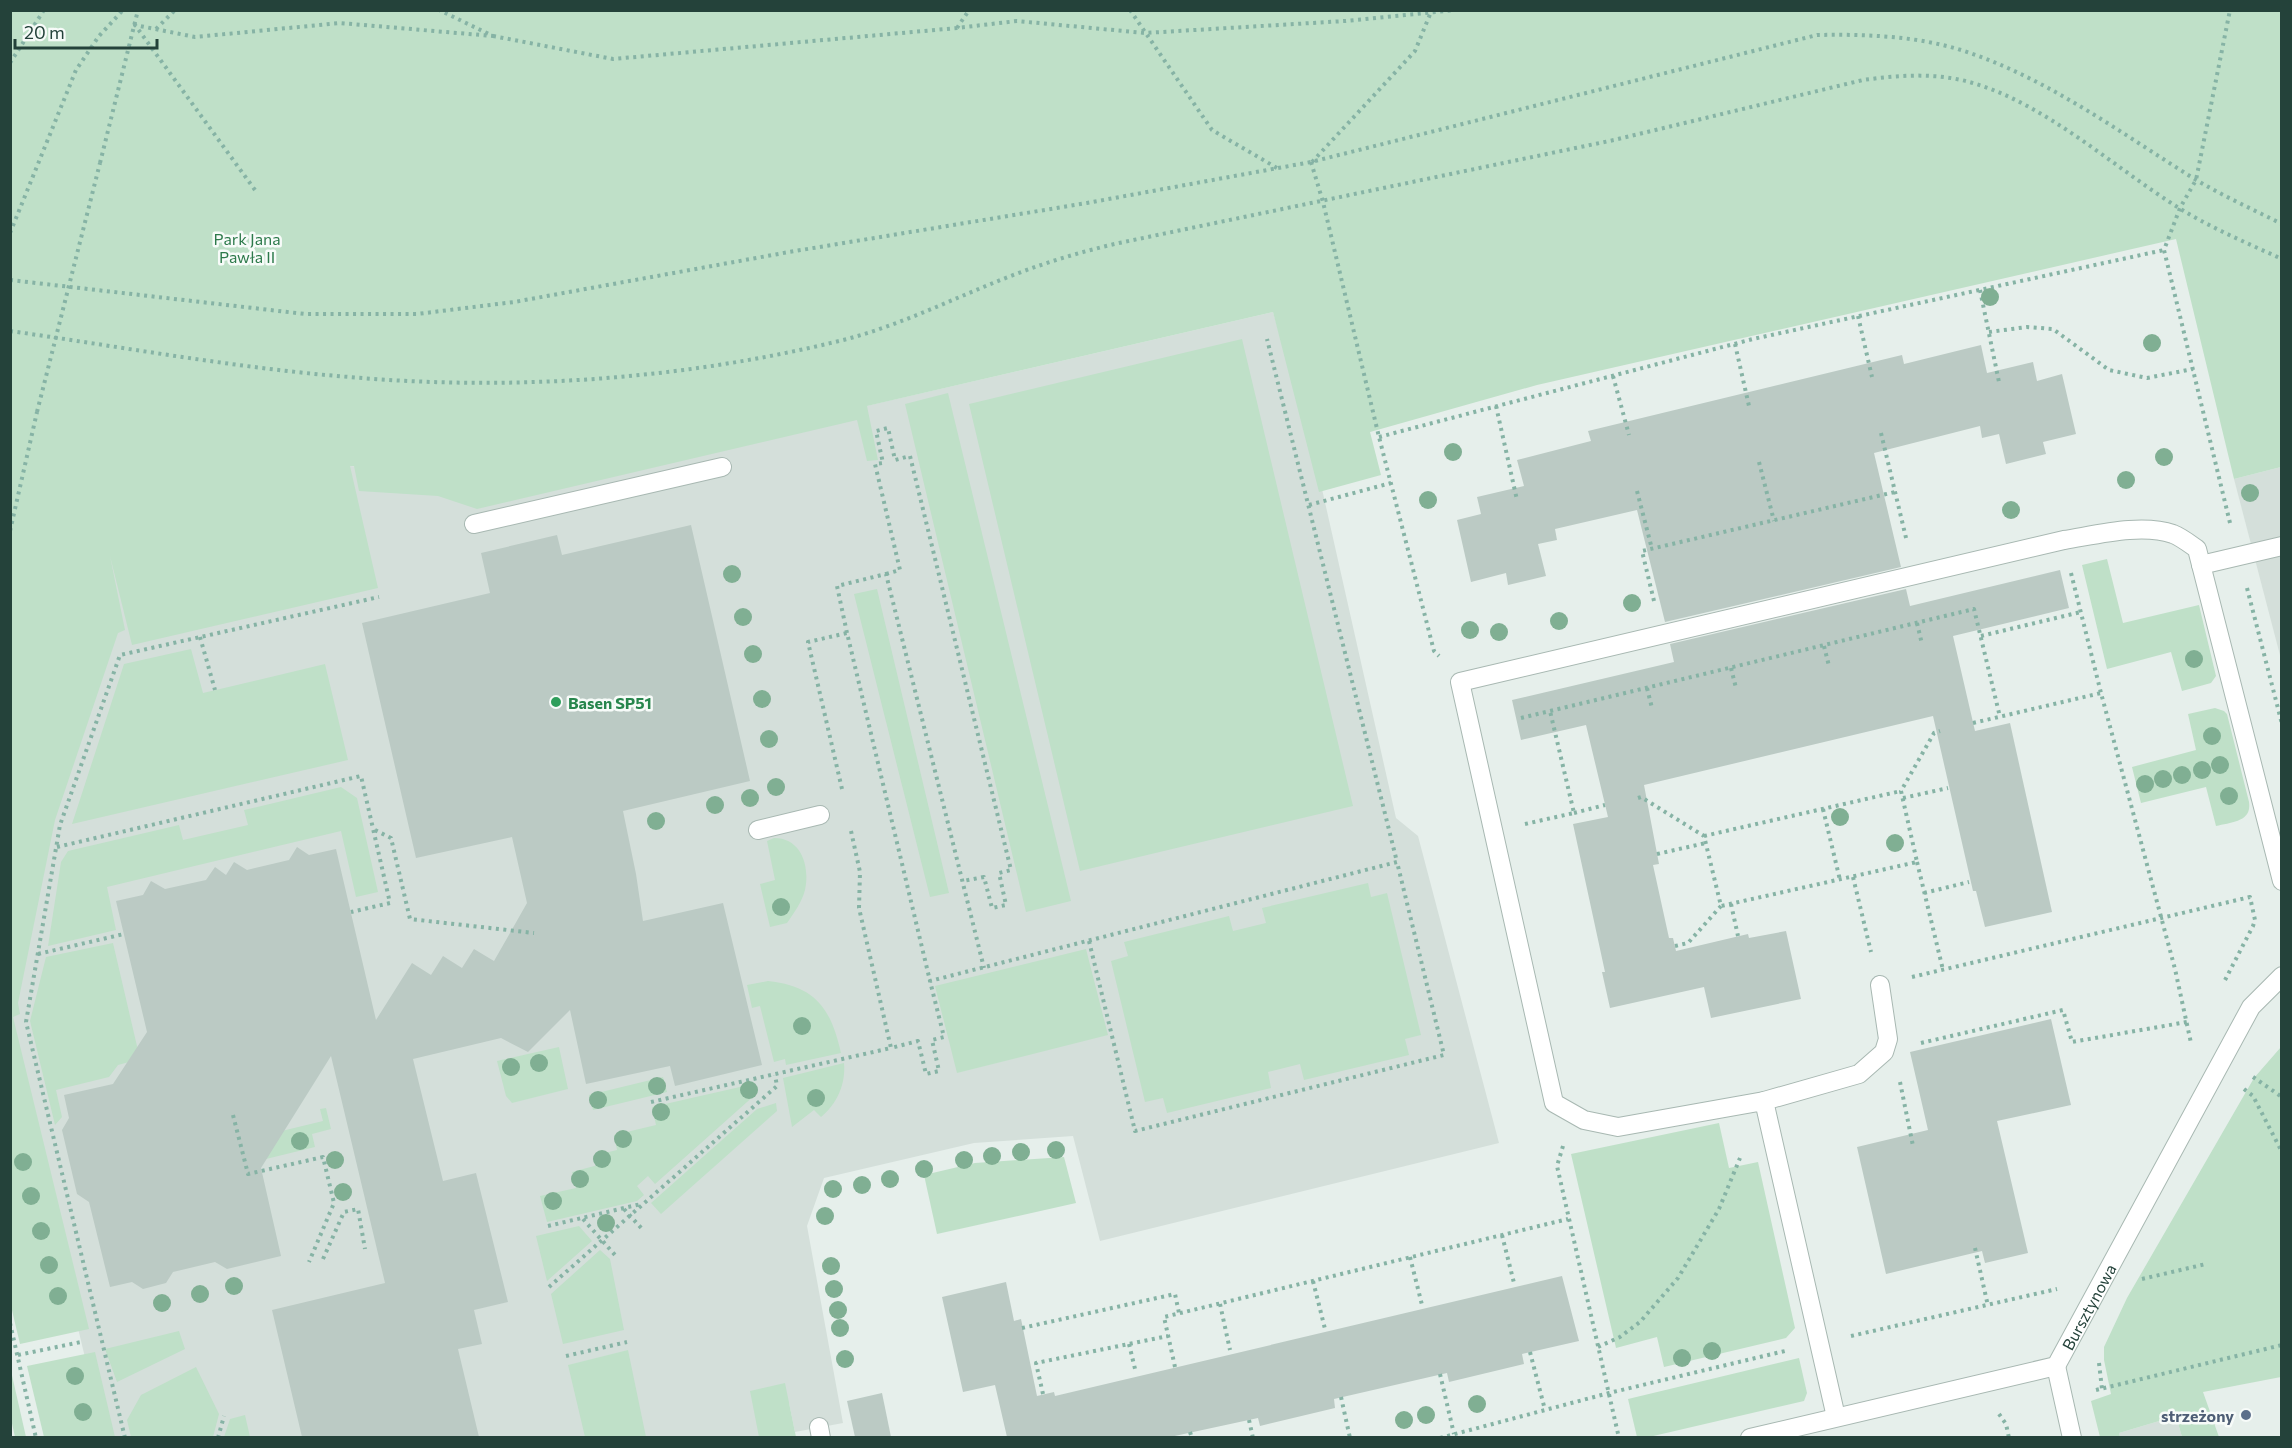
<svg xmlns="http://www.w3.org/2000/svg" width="2292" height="1448" viewBox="0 0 2292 1448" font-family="Commissioner,sans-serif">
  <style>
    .built { fill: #d4dfda }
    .green { fill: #bfe0c8 }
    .building { fill: #bbcac4 }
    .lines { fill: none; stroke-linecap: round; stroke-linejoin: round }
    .minor-casing { stroke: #a8b8b2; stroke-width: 20 }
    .path { stroke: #86b3a5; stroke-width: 4; stroke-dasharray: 3 4.5; stroke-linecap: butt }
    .minor { stroke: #fff; stroke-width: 18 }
    .path-bridge { stroke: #86b3a5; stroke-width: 4; stroke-dasharray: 3 4.5; stroke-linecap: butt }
    .tree { fill: #80af93 }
    .leisure-dot { fill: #2e9e5b; stroke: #f7fbf9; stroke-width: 2 }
    .service-dot { fill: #5c6f8a; stroke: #f7fbf9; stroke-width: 2 }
    .labels { text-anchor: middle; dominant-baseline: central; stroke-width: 5; stroke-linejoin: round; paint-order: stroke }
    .park-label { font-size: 16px; fill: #2d7a4b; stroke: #f7fbf9 }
    .leisure-label { font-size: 16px; font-weight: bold; fill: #27864d; stroke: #f7fbf9; text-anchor: start }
    .street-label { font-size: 16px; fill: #24423a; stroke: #f7fbf9 }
    .service-label { font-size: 16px; font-weight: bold; fill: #4e5e75; stroke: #f7fbf9; text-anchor: end }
  </style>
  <rect width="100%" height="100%" fill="#e6efeb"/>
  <g class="built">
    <path d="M1273 312 1313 449 1396 818 1418 836 1499 1143 1100 1241 1073 1136 974 1143 824 1178 807 1226 843 1423 795 1432 789 1403 778 1437H104L11 1048 10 946 103 523 349 466 559 477Z"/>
    <path d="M2281 467V659L2234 479Z"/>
    <path d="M2176 1416 2182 1437H2120L2119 1433Z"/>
  </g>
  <g class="green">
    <path d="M10 11H2281V467L2234 479 2176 239 1537 385 1370 432 1381 475 1319 492 1273 312 867 406 878 460 867 461 857 420 477 509 438 496 359 491 354 466H350L378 588 132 645 110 556 125 630 118 633 55 820 18 1003 20 1014 13 1017 89 1329 20 1344 10 1302Z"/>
    <path d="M1242 339 1353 806 1080 871 969 404Z"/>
    <path d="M948 393 1071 901 1026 912 905 404Z"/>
    <path d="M2107 559 2123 623 2199 605 2216 676 2211 683 2182 691 2171 652 2107 669 2082 565Z"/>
    <path d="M877 589 949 893 930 897 854 594Z"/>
    <path d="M191 649 203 693 325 664 348 760 72 824 124 664Z"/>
    <path d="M2215 708 2224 711 2227 714 2249 802C2252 822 2231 822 2216 826L2206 787 2141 803 2132 767 2196 750 2188 714Z"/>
    <path d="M341 787 357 798 378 892 356 897 341 831 107 887 116 930 48 946 61 862 68 851 179 825 183 840 248 825 244 810Z"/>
    <path d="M774 838C802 838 810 867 805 890 802 902 794 913 787 923L770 927 760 884 775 880 767 841Z"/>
    <path d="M1368 883 1371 897 1387 893 1421 1035 1405 1039 1409 1055 1304 1080 1300 1064 1268 1072 1271 1088 1167 1113 1163 1098 1145 1102 1111 961 1128 956 1124 942 1229 916 1233 931 1266 923 1262 908Z"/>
    <path d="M113 943 140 1059 118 1065 109 1077 56 1090 62 1117 55 1125 30 1021 46 957Z"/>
    <path d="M1086 949 1108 1035 957 1073 935 986Z"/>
    <path d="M768 981C815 986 831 1008 841 1053L786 1065 785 1059 774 1062 760 1006 752 1008 747 985Z"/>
    <path d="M559 1047 568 1089 512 1103 506 1096 497 1061Z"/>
    <path d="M2281 1047V1377L2203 1392 2219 1437H2182L2176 1416 2119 1433 2120 1437H2100L2091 1401 2111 1394 2104 1360V1347L2127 1298 2254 1078Z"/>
    <path d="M844 1063C846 1084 837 1104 821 1117L814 1110 792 1127 783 1078Z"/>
    <path d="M663 1077 667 1092 593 1110 589 1095Z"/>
    <path d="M753 1084 756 1094 655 1184 648 1176 637 1186 644 1195 637 1201 547 1222 540 1196 576 1188 572 1172 598 1165 596 1155 617 1150 614 1135 656 1125 652 1107Z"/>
    <path d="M776 1103 777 1111 661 1214 651 1203 757 1109Z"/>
    <path d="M326 1108 331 1129 312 1134 315 1147 262 1160 257 1137 323 1121 320 1109Z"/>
    <path d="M1719 1123 1729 1168 1758 1162 1795 1328 1786 1338 1664 1367 1657 1337 1616 1348 1571 1154Z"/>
    <path d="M1064 1157 1076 1203 937 1234 924 1175 975 1163Z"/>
    <path d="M579 1226 592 1241 547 1281 536 1236Z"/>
    <path d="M600 1250 610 1259 624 1330 563 1344 551 1294Z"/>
    <path d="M179 1331 185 1349 117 1382 105 1349Z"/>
    <path d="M628 1350 646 1437H585L568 1365Z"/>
    <path d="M95 1352 115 1437H44L27 1366Z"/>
    <path d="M1799 1358 1807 1393 1804 1401 1649 1437H1637L1628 1399Z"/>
    <path d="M196 1367 219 1414 213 1437H131L127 1420 141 1395Z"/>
    <path d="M11 1371 26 1437H15L11 1419Z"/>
    <path d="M785 1383 796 1437H759L750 1391Z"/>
    <path d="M245 1415 250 1437H224L230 1419Z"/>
  </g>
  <g class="building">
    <path d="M1981 345 1987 373 2033 362 2037 381 2062 374 2076 434 2043 442 2046 454 2006 464 1999 434 1982 438 1980 426 1874 453 1901 567 1665 622 1637 510 1555 529 1557 540 1538 544 1546 576 1508 585 1506 573 1471 582 1457 520 1481 514 1477 497 1524 486 1517 460 1591 441 1588 431 1902 355 1904 364Z"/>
    <path d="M691 525 750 781 623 811 636 874 643 921 723 903 762 1065 675 1086 670 1066 586 1084 570 1010 528 1052 501 1038 413 1059 443 1181 476 1173 508 1302 474 1310 482 1344 458 1349 479 1437H302L272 1310 385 1283 331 1056 261 1168 281 1256 227 1269 215 1262 173 1272 166 1283 143 1289 132 1282 110 1287 89 1202 77 1194 62 1130 69 1118 64 1095 113 1084 147 1032 116 901 143 895 151 881 165 889 206 880 215 867 226 875 234 862 247 870 289 860 297 847 309 855 336 849 376 1020 412 963 431 975 443 956 462 968 474 949 494 961 527 903 512 837 416 858 362 623 490 593 481 553 557 535 562 555Z"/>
    <path d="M2060 570 2069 608 1953 636 1975 731 2010 723 2052 912 1985 927 1976 891H1973L1933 716 1644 785 1659 864 1653 865 1669 938H1673L1676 951 1748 934 1749 938 1786 931 1801 999 1711 1018 1704 987 1610 1008 1602 972H1605L1573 824 1608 817 1586 725 1521 740 1512 700 1674 662 1670 644 1906 589 1910 606Z"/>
    <path d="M2051 1019 2071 1105 1997 1121 2028 1253 1985 1263 1982 1251 1886 1274 1857 1147 1928 1130 1910 1052Z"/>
    <path d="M1562 1276 1579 1341 1522 1354 1524 1364 1449 1382 1447 1373 1334 1399 1335 1408 1260 1426 1258 1418 1170 1437H1007L995 1385 963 1392 942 1297 1006 1282 1014 1321 1021 1319 1037 1396 1054 1392 1055 1396Z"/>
    <path d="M882 1393 891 1437H855L847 1401Z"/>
  </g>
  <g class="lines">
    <defs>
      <g id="minor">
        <path d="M474 524 722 467"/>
        <path d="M2201 565 2282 546"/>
        <path d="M758 830 820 815"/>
        <path d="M1764 1101 1859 1074 1884 1052 1888 1039 1880 985"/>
        <path d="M2056 1366 2072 1438"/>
        <path d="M1836 1417 1764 1101 1618 1127 1584 1120 1554 1103 1460 682 2064 540C2096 535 2141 523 2173 534 2181 537 2190 544 2197 549L2282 881"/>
        <path d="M819 1427 821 1438"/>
        <path id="s1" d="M1750 1438 2056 1366 2251 1007 2282 976"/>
      </g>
    </defs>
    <use href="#minor" class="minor-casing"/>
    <g class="path">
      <path d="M1130 10 1212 130 1277 168"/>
      <path d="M957 28 969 10"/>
      <path d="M156 29 175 10"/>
      <path d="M493 36 613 59 957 28 1017 21 1145 33 1345 21 1455 10"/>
      <path d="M10 63 44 10"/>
      <path d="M1311 162 1323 202 1379 437 1434 651 1439 656"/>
      <path d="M1312 162 1415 51 1431 12"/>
      <path d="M100 163 138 10"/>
      <path d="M255 190 135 25 195 37 340 23 493 36 439 10"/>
      <path d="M10 233 76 70 99 36 123 10"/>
      <path d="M10 280 305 314H417L514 302 789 252 1087 203 1311 162 1817 35C1867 34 1922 36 1970 53 2051 81 2121 133 2193 178 2221 195 2252 209 2282 224"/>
      <path d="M1980 290 1999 382"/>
      <path d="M1858 316 1872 377"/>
      <path d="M10 331C123 347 236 368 349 377 511 391 677 380 835 342 899 327 955 297 1016 274 1050 261 1084 251 1119 243L1614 140 1863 80C1900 75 1939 72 1976 84 2048 106 2115 168 2179 208 2211 228 2247 243 2282 259"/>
      <path d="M1989 332 2027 327 2053 329 2109 370 2147 378 2193 369"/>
      <path d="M1735 344 1749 406"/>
      <path d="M1613 376 1629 435"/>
      <path d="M1496 406 1517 500"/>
      <path d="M1881 433 1907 542"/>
      <path d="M1379 437 1753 339 2164 250"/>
      <path d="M1759 462 1774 521"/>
      <path d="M1637 491 1652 549"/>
      <path d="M1309 505 1391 483"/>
      <path d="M2230 523 2164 250 2180 208 2196 180 2230 10"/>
      <path d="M10 531 37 412"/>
      <path d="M2071 573 2101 693"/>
      <path d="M886 574 900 570 875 464 883 463 876 431 888 428 895 460 910 456 1011 870 999 873 1006 905 992 908 984 877 963 881"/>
      <path d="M2247 588 2282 724"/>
      <path d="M1654 601 1642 551 1895 492"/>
      <path d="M1917 623 1922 644"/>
      <path d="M847 633 837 586 886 574 984 968"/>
      <path d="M1981 636 2081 612"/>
      <path d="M200 637 215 690"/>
      <path d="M1824 646 1829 666"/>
      <path d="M1731 668 1736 688"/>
      <path d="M1647 688 1652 708"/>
      <path d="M1521 718 1974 609 2000 717"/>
      <path d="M1973 723 2101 693 2175 969 2191 1043"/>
      <path d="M842 789 808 642 847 633 930 981"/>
      <path d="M1638 798 1641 797 1704 836 1721 906 1917 862 1901 791 1934 733 1940 731"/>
      <path d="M1903 798 1948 788"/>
      <path d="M1823 809 1840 880"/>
      <path d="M1574 813 1605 805"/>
      <path d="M1525 824 1574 813 1550 711"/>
      <path d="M375 830 391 838 410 919 534 933"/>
      <path d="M851 831 860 872 859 908 891 1048 918 1041 926 1074 939 1071 932 1040 944 1037 930 981 1397 862 1267 339"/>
      <path d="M1704 836 1901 791"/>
      <path d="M57 847 361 776 390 903 351 912"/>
      <path d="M1657 854 1706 843"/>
      <path d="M1917 862 1943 970"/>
      <path d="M1853 877 1871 952"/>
      <path d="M1924 893 1969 882"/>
      <path d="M1731 904 1738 936"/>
      <path d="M1089 941 1135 1131 1444 1055 1397 862"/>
      <path d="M1675 946 1688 943 1721 906"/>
      <path d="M38 954 124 934"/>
      <path d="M1912 977 2250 897 2255 920 2253 926 2223 984"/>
      <path d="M1921 1043 2063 1010 2072 1042 2187 1022"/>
      <path d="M2253 1077 2282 1097"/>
      <path d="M1900 1082 1913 1146"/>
      <path d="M2244 1089 2253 1096 2282 1152"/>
      <path d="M651 1102 891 1048"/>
      <path d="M233 1115 248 1174 323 1157 334 1203 309 1262"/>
      <path d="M1563 1146 1557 1166 1619 1438"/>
      <path d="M624 1209 643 1230"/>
      <path d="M583 1219 615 1255"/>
      <path d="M548 1226 641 1204"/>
      <path d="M1502 1235 1514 1283"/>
      <path d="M1975 1248 1988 1306"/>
      <path d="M1410 1257 1422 1305"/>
      <path d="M323 1259 344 1212 358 1209 365 1249"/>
      <path d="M2142 1279 2206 1264"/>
      <path d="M1313 1281 1325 1329"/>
      <path d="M549 1287 777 1086 775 1075"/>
      <path d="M1220 1304 1230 1350"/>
      <path d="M10 1323 36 1438"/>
      <path d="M1022 1328 1175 1294 1179 1313"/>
      <path d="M1851 1336 2057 1289"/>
      <path d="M1129 1344 1136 1373"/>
      <path d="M1598 1347 1620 1337 1640 1322 1678 1278 1719 1209 1740 1158"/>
      <path d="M1530 1352 1545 1410"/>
      <path d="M18 1355 81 1342"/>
      <path d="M566 1356 627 1342"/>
      <path d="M2099 1363 2102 1389"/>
      <path d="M1175 1367 1164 1317 1568 1219"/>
      <path d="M1440 1374 1454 1434"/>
      <path d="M2096 1390 2282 1345"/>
      <path d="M1043 1394 1036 1363 1168 1336"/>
      <path d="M1341 1397 1350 1438"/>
      <path d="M1999 1414 2006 1424 2009 1438"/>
      <path d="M1249 1420 1253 1438"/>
      <path d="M1190 1432 1192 1438"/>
      <path d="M125 1438 26 1022 60 825 120 655 379 597"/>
      <path d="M218 1438 224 1416"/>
      <path d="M1440 1438 1609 1393 1785 1351"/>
    </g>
    <use href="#minor" class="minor"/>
    <path class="path-bridge" d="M37 412 100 163"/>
  </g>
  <g class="tree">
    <circle cx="1990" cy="297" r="9"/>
    <circle cx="2152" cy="343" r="9"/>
    <circle cx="1453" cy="452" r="9"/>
    <circle cx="2164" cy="457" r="9"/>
    <circle cx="2126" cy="480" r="9"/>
    <circle cx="2250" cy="493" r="9"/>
    <circle cx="1428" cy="500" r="9"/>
    <circle cx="2011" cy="510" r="9"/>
    <circle cx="732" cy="574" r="9"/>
    <circle cx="1632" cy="603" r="9"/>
    <circle cx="743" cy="617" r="9"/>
    <circle cx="1559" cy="621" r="9"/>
    <circle cx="1470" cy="630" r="9"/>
    <circle cx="1499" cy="632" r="9"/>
    <circle cx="753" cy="654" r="9"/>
    <circle cx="2194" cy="659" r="9"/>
    <circle cx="762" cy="699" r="9"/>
    <circle cx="2212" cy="736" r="9"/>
    <circle cx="769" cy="739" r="9"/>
    <circle cx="2220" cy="765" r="9"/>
    <circle cx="2202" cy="770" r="9"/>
    <circle cx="2182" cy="775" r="9"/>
    <circle cx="2163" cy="779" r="9"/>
    <circle cx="2145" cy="784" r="9"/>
    <circle cx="776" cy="787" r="9"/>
    <circle cx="2229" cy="796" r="9"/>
    <circle cx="750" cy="798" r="9"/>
    <circle cx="715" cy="805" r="9"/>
    <circle cx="1840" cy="817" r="9"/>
    <circle cx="656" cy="821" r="9"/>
    <circle cx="1895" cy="843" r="9"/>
    <circle cx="781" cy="907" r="9"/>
    <circle cx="802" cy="1026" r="9"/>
    <circle cx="539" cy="1063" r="9"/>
    <circle cx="511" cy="1067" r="9"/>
    <circle cx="657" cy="1086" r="9"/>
    <circle cx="749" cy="1090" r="9"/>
    <circle cx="816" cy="1098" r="9"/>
    <circle cx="598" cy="1100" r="9"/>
    <circle cx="661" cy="1112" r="9"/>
    <circle cx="623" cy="1139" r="9"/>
    <circle cx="300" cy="1141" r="9"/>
    <circle cx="1056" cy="1150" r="9"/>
    <circle cx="1021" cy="1152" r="9"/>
    <circle cx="992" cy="1156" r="9"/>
    <circle cx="602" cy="1159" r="9"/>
    <circle cx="335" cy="1160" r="9"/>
    <circle cx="964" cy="1160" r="9"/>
    <circle cx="23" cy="1162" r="9"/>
    <circle cx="924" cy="1169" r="9"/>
    <circle cx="580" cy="1179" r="9"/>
    <circle cx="890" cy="1179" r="9"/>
    <circle cx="862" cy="1185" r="9"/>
    <circle cx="833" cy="1189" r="9"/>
    <circle cx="343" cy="1192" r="9"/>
    <circle cx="31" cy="1196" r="9"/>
    <circle cx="553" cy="1201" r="9"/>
    <circle cx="825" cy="1216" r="9"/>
    <circle cx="606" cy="1223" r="9"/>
    <circle cx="41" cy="1231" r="9"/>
    <circle cx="49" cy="1265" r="9"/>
    <circle cx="831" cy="1266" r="9"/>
    <circle cx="234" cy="1286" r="9"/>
    <circle cx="834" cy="1289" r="9"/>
    <circle cx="200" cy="1294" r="9"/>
    <circle cx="58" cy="1296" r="9"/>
    <circle cx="162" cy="1303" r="9"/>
    <circle cx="838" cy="1310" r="9"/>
    <circle cx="840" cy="1328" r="9"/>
    <circle cx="1712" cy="1351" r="9"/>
    <circle cx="1682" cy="1358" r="9"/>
    <circle cx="845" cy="1359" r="9"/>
    <circle cx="75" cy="1376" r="9"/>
    <circle cx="1477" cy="1404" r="9"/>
    <circle cx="83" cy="1412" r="9"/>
    <circle cx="1426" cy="1415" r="9"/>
    <circle cx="1404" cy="1420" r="9"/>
  </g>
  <circle class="leisure-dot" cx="556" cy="702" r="6"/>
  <circle class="service-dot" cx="2246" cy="1415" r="6"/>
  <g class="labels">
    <g class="park-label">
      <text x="247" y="238">Park Jana<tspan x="247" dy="18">Pawła II</tspan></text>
    </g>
    <g class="leisure-label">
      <text x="568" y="702">Basen SP51</text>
    </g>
    <g class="street-label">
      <text stroke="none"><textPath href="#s1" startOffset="382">Bursztynowa</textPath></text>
    </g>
    <g class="service-label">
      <text x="2234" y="1415">strzeżony</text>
    </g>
  </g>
  <rect width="2292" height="1448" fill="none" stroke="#24423a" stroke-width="24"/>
  <path d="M15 39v9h142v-9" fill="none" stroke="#24423a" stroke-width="3"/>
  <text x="24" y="39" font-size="18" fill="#24423a" stroke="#f7fbf9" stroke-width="4.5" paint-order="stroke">20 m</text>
</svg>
